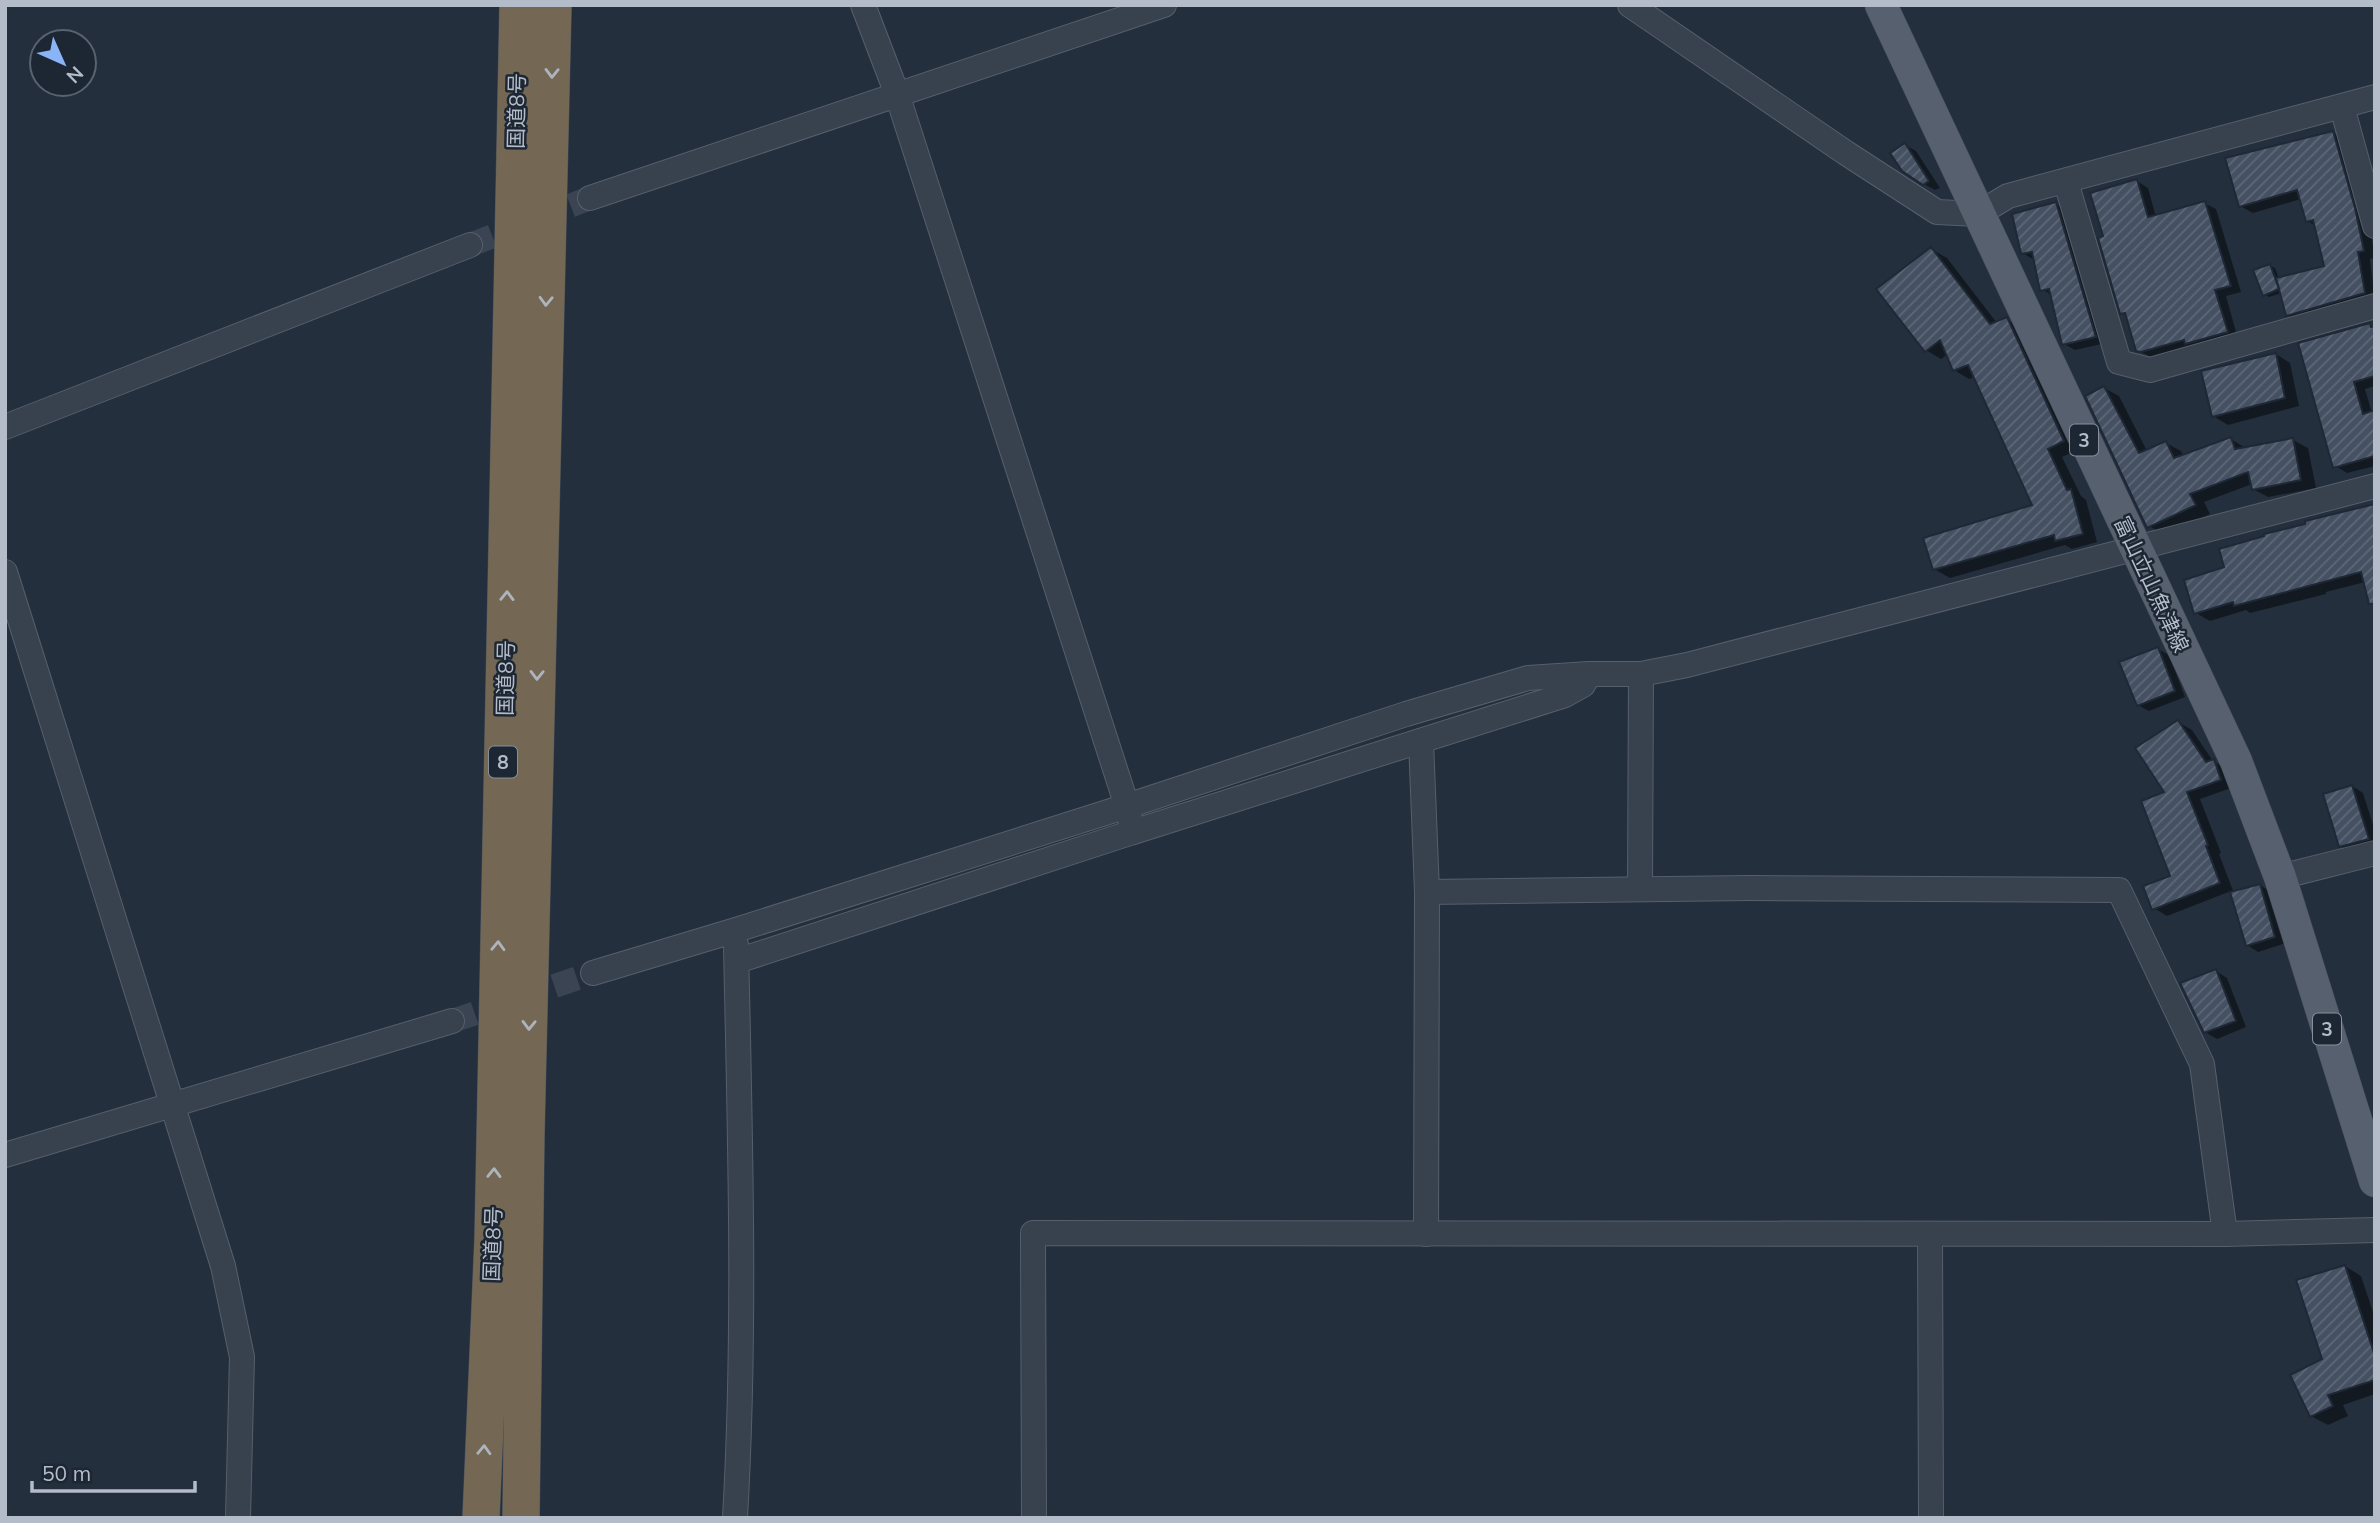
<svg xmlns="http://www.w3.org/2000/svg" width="2380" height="1523" viewBox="0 0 2380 1523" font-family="Mulish,'Noto Sans JP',sans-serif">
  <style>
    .shadow { fill: #0007 }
    .building { fill: url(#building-hatch); stroke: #1f2835; stroke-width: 2 }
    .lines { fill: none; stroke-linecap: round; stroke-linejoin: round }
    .minor-tunnel { stroke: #3a4453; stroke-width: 24; stroke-dasharray: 24 12; stroke-linecap: butt }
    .minor-casing { stroke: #565f6c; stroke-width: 26 }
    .major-casing { stroke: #414a57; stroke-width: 33 }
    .highway-casing { stroke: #434c59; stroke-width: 38 }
    .minor { stroke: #38414e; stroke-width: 24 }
    .major { stroke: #56606e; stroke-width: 32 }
    .highway { stroke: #746855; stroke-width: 37 }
    .oneway { stroke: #aeb4bd }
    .labels { text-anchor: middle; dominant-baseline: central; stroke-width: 5; stroke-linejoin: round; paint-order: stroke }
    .shield { fill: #1d2633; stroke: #878f9c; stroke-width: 2 }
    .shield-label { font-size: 19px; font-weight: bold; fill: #b4bcc9 }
    .street-label { font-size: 21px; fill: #b4bcc9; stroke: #1d2633 }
  </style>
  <defs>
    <pattern id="building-hatch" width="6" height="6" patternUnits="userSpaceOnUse" patternTransform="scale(1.75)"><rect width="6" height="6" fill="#455162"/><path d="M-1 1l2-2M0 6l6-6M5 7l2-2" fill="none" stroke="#5d6877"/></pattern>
  </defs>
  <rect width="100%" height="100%" fill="#242f3e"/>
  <g class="shadow">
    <path d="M2333 133 2346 140 2367 216 2375 255V258L2370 259 2375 301 2300 322 2287 315 2282 293 2269 297 2264 294 2270 266 2275 268 2279 279 2326 268 2316 226 2307 221 2301 199 2253 213 2240 206Z"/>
    <path d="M1905 145 1916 151 1940 188 1935 190 1924 184Z"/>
    <path d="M2137 181 2148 188 2156 217 2204 203 2216 209 2241 292 2226 296 2238 339 2153 358 2137 350 2127 316 2122 313 2105 238Z"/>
    <path d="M2056 204 2068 211 2106 343 2075 350 2064 344 2053 296 2042 289 2034 260 2023 253Z"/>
    <path d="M1931 249 1947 258 1997 323 2006 319 2022 328 2078 450 2062 457 2081 496 2086 500 2097 542 2072 549 2065 545 1950 578 1934 569 2035 506 1975 377 1969 379 1954 370 1948 354 1941 359 1926 350Z"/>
    <path d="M2370 325 2375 328V386L2365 389 2372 413 2375 412V466L2347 473 2335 466 2300 345Z"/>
    <path d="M2276 354 2290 363 2299 406 2228 425 2213 416Z"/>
    <path d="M2104 388 2119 396 2147 451 2166 443 2181 451 2184 457 2231 439 2247 449 2293 440 2308 448 2316 488 2268 497 2253 489 2252 484 2204 502 2210 514 2164 535 2149 526Z"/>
    <path d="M2375 506 2373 580 2326 592V594L2250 613 2246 610 2210 621 2196 613 2226 569Z"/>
    <path d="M2158 649 2169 655 2185 697 2149 711 2138 705Z"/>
    <path d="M2178 722 2192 730 2213 761 2227 769 2234 787 2200 799 2221 853 2219 854 2234 893 2260 885 2271 892 2286 943 2258 952 2247 945 2231 891 2167 916 2154 908 2173 877 2166 793Z"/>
    <path d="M2352 786 2363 793 2375 831V846L2351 852 2340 846Z"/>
    <path d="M2216 971 2227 978 2246 1027 2217 1039 2205 1032Z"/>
    <path d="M2345 1266 2361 1276 2375 1318V1394L2343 1405 2348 1416 2328 1425 2311 1416Z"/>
  </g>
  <g class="building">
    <path d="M2333 131 2355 208 2364 251 2358 252 2365 293 2286 316 2276 278 2324 266 2313 220 2306 222 2297 190 2239 207 2225 158Z"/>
    <path d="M1905 143 1929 181 1923 185 1902 171 1890 153Z"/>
    <path d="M2137 179 2148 217 2205 201 2231 286 2215 290 2228 332 2185 344 2184 340 2141 352 2136 351 2125 313 2120 314 2098 238 2103 236 2090 193Z"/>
    <path d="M2056 202 2096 337 2062 345 2049 289 2040 291 2032 252 2021 254 2012 214Z"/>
    <path d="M1931 247 1990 324 2007 317 2064 441 2048 449 2067 490 2071 489 2083 534 2055 541 2054 535 1933 570 1923 538 2032 505 1968 365 1953 371 1940 340 1925 352 1876 289Z"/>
    <path d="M2270 264 2279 289 2263 296 2253 270Z"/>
    <path d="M2370 323 2371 327 2375 326V376L2354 382 2363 414 2375 410V456L2333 468 2298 343Z"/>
    <path d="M2276 353 2285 398 2212 417 2201 371Z"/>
    <path d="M2104 386 2139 453 2166 441 2174 458 2231 437 2235 449 2293 438 2301 480 2252 490 2248 472 2190 494 2196 505 2147 528 2085 396Z"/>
    <path d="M2375 504V604H2369L2361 572 2234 606 2233 602 2194 614 2184 580 2224 567 2219 549 2264 536V534L2305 524V521Z"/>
    <path d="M2158 647 2175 691 2137 706 2119 662Z"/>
    <path d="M2178 720 2206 762 2214 759 2221 780 2187 792 2208 845 2206 846 2220 883 2152 910 2143 886 2170 876 2141 801 2164 792 2135 748Z"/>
    <path d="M2352 785 2369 839 2339 847 2323 794Z"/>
    <path d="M2260 884 2275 937 2246 946 2230 892Z"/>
    <path d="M2216 969 2236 1021 2204 1033 2180 983Z"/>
    <path d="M2345 1265 2375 1356V1380L2328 1395 2333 1406 2310 1417 2290 1375 2322 1359 2296 1280Z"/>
  </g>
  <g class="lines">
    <g class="minor-tunnel">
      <path d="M470 245 590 198"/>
      <path d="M452 1021 593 973"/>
    </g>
    <defs>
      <g id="minor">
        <path d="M1630 5 1846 153 1937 212 1978 214 2008 196 2375 97"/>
        <path d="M2342 107 2375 226"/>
        <path d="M2066 182 2119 362 2150 370 2375 306"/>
        <path d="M590 198 1164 5"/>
        <path d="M5 427 470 245"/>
        <path d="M5 572 223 1266 242 1357 238 1518"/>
        <path d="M1421 741 1427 892 1426 1234"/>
        <path d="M1133 832 1565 695 1583 685 1589 674"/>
        <path d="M2280 877 2375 853"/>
        <path d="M1640 889 1641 674"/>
        <path d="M1427 892 1750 888 2119 890 2202 1064 2225 1234"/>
        <path d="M737 961 1133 832 1127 806 897 94 863 5"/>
        <path d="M593 973 736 930 1127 806 1406 714 1528 678 1589 674H1641L1687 665 2375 486"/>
        <path d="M5 1155 452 1021"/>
        <path d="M1930 1234 1931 1518"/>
        <path d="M735 1518C746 1327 740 1136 736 945"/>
        <path d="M1034 1518 1033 1233 2225 1234 2375 1230"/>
      </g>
      <path id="major" d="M1881 5 2236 761 2280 877 2375 1181"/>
      <g id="highway">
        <path d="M481 1518 493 1238 518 5"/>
        <path d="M521 1518 526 1133 553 5"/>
      </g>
    </defs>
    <use href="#minor" class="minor-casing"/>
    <use href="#major" class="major-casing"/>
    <use href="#highway" class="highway-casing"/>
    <use href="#minor" class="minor"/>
    <use href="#major" class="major"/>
    <use href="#highway" class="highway"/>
  </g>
  <defs><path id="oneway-chevron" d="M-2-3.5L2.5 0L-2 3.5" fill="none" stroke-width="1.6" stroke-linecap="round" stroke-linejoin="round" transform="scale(1.75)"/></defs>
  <g class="oneway">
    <use href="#oneway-chevron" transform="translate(552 73) rotate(91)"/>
    <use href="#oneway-chevron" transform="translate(546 301) rotate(92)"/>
    <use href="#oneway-chevron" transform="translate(507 596) rotate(-89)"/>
    <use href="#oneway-chevron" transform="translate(537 675) rotate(91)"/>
    <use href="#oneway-chevron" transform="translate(498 946) rotate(-88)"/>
    <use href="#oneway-chevron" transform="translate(529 1025) rotate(91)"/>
    <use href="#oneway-chevron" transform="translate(494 1173) rotate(-89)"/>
    <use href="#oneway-chevron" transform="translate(484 1450) rotate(-88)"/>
  </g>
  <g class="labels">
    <g class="shield">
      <rect x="2070" y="424.5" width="28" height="31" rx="5"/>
      <rect x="489" y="746.5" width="28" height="31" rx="5"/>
      <rect x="2313" y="1013.5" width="28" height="31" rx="5"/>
    </g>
    <g class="shield-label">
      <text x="2084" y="440">3</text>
      <text x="503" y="762">8</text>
      <text x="2327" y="1029">3</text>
    </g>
    <g class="street-label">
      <text transform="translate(516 111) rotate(-89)">国道8号</text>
      <text transform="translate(2152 584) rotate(65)">富山立山魚津線</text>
      <text transform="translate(505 678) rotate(-89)">国道8号</text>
      <text transform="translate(492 1244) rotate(-88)">国道8号</text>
    </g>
  </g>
  <rect width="2380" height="1523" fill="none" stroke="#b4bcc9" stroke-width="14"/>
  <g transform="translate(63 63) rotate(135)"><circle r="33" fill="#1d2633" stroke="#59626f" stroke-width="2"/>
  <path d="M0-5L12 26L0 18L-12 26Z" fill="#8ab4f8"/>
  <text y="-10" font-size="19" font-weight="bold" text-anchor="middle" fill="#b4bcc9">N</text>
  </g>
  <path d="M32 1481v10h163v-10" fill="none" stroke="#b4bcc9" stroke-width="3.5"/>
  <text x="42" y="1481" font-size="21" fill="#b4bcc9" stroke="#1d2633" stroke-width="5" paint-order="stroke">50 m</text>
</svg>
